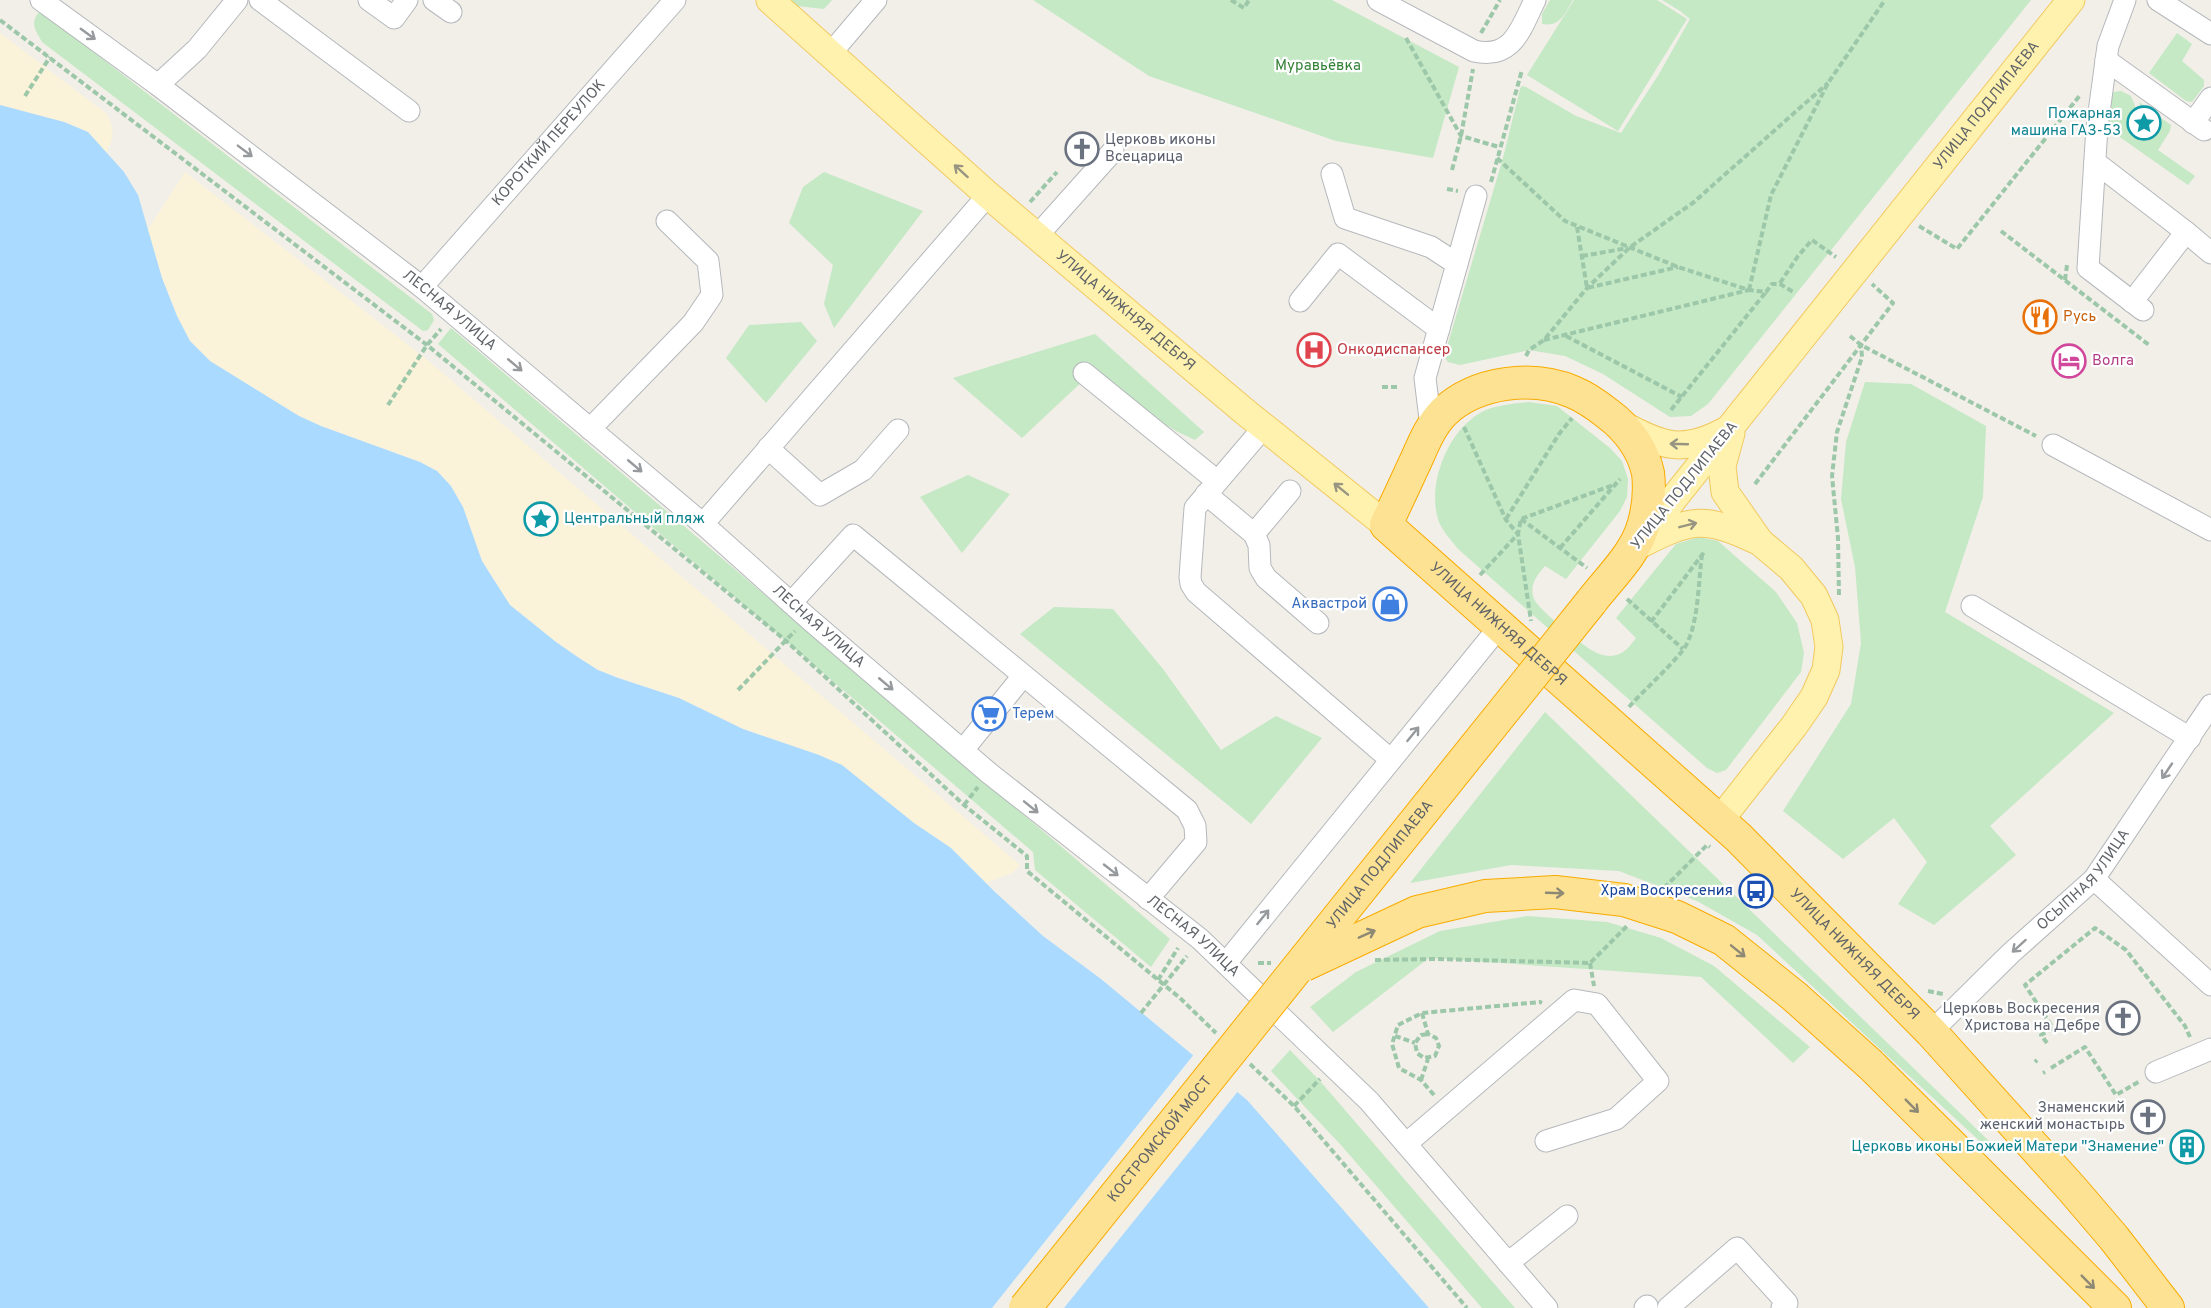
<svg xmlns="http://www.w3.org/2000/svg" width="2211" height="1308" viewBox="0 0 2211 1308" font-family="Overpass,sans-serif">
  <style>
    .green { fill: #c5e8c5 }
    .sand { fill: #fbf3d9 }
    .water { fill: #aadaff }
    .pier { fill: #f1efe8 }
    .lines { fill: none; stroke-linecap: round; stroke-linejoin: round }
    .minor-casing { stroke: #b5b8bc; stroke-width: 23 }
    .major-casing { stroke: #f2c960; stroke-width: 29 }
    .highway-casing { stroke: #f9ab00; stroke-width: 34 }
    .path { stroke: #9cc7a9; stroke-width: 4; stroke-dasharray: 6 3; stroke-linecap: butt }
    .minor { stroke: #fff; stroke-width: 21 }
    .major { stroke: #fff2af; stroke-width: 27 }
    .highway { stroke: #fde293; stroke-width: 32 }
    .highway-bridge-casing { stroke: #f9ab00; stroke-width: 34; stroke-linecap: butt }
    .highway-bridge { stroke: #fde293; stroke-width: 32 }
    .oneway { stroke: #979a9d }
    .oneway2 { stroke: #979581 }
    .oneway3 { stroke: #8e8975 }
    .labels { text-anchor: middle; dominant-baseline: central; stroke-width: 4.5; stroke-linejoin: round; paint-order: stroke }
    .park-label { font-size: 15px; fill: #348238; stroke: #fff }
    .street-label { font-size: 15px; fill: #5f6368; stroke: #fff }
    .culture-label { font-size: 15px; fill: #0d838f; stroke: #fff; text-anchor: end }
    .worship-label { font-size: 15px; fill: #5b616d; stroke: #fff; text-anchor: end }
    .food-label { font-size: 15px; fill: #c56008; stroke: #fff; text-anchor: start }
    .health-label { font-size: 15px; fill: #be3a42; stroke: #fff; text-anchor: start }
    .hotel-label { font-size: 15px; fill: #b23c85; stroke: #fff; text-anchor: start }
    .shop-label { font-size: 15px; fill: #366cbe; stroke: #fff; text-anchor: end }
    .transit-label { font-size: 15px; fill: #164399; stroke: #fff; text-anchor: end }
  </style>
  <rect width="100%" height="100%" fill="#f1efe8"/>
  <g class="green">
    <path d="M790 0H832L824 9 797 6Z"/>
    <path d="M1033 0H1332L1459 67 1433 158 1336 141 1149 76Z"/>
    <path d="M1550 0H1573C1564 14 1561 27 1542 24V14Z"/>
    <path d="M1574 0H1657L1687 19 1618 131 1527 75Z"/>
    <path d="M1662 0H2031L1708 404 1691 416 1670 417 1603 374 1565 356 1529 350 1460 365 1448 362 1445 358 1446 350 1503 158 1520 89 1522 86 1526 87 1576 116 1621 133 1659 74 1690 19 1680 11Z"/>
    <path d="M38 13 43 14 60 26 432 314 434 320 428 330 423 331 42 42C36 31 30 24 38 13Z"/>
    <path d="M2177 33 2192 44 2182 61 2204 80V86L2192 102 2186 101 2149 73Z"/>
    <path d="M2121 91 2131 96 2137 111 2133 113 2142 138 2154 134 2146 109H2142L2139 102 2171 125 2170 131 2158 150 2195 176 2188 185 2107 128 2109 97 2114 92Z"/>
    <path d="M824 172 923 211 834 328 824 304 833 265 789 223 803 187Z"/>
    <path d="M801 322 817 341 766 403 726 358 749 325Z"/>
    <path d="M451 328 1170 939 1151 967 1035 870 1033 852 438 344Z"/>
    <path d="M1095 334 1204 432 1195 440 1176 431 1087 377 1022 438 953 378Z"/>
    <path d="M1865 382 1911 384 1986 426 1983 497 1945 612 2114 713 1990 826 2016 855 1934 925 1898 904 1927 862 1894 818 1843 859 1783 811 1851 704 1861 643 1855 567 1841 499 1846 442Z"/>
    <path d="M1529 402 1557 406 1610 448 1622 461 1628 479 1627 497 1620 511 1566 579 1545 566C1536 576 1529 586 1534 599 1538 609 1582 645 1593 651 1598 654 1605 656 1611 656 1624 655 1629 647 1636 638L1616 618 1676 544 1699 537 1718 541 1776 592 1797 623 1804 653 1801 672 1726 770 1717 773 1707 768 1458 549C1452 541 1443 532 1439 522 1426 486 1447 432 1480 413 1494 405 1513 404 1529 402Z"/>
    <path d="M968 475 1010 494 962 553 920 497Z"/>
    <path d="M1054 607 1113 609 1163 669 1221 750 1276 716 1322 738 1251 824 1020 634Z"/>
    <path d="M1545 712 1990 1142 1985 1146 1757 935 1697 901 1619 871 1511 865 1410 883Z"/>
    <path d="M1527 916 1607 922 1661 938 1714 966 1810 1047 1793 1063 1701 977 1429 958 1333 1032 1310 1007 1356 972 1440 931Z"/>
    <path d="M1290 1050 1320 1081 1515 1308H1482L1341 1145 1271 1071Z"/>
  </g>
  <g class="sand">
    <path d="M0 33 107 114C114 129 115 138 106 153L88 132 65 122 0 105Z"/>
    <path d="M185 172 425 358 1020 865 1012 873 986 883 951 848 914 823 842 765 819 755 743 729 679 698 598 670 556 642 510 605 497 586 482 561 463 507 437 471 420 462 321 426 299 416 210 361 190 341 177 316 162 278 147 231Z"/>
  </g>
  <path class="water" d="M0 105 64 122 88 132 124 172 138 195 162 278 177 316 190 341 210 361 299 416 321 426 420 462 437 471 451 486 463 507 482 561 510 605 556 642 579 658 598 670 618 678 679 698 743 729 819 755 842 765 914 823 951 848 995 892 1043 936 1101 979 1247 1100 1429 1308H0Z"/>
  <path class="pier" d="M1195 1053 1239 1090 1064 1308H992Z"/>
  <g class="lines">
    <defs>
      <g id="minor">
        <path id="s1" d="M41 0 158 85 422 287 703 524 809 619 989 773 1200 939 1369 1101 1547 1308"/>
        <path d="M260 0 409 111"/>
        <path d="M369 0 394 18 407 0"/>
        <path d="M434 0 451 12"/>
        <path d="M1378 0 1474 51C1513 60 1521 28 1535 0"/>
        <path d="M2125 0 2108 46 2097 127 2088 268 2143 310"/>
        <path d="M2158 0 2211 34"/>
        <path d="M831 53 876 0"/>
        <path d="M2106 60 2204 130"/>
        <path d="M158 85 197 49 237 0"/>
        <path d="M2193 123 2211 98"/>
        <path d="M2095 162 2186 232 2132 302"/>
        <path d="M1332 174 1345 218 1431 247 1457 264"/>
        <path d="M2186 232 2211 253"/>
        <path d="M1037 236 1113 151"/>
        <path id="s2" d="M422 287 675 0"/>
        <path d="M1300 301 1338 254 1439 329"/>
        <path d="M1084 373 1217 481"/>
        <path d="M1264 427 1195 508 1190 577 1191 584 1196 592 1391 760"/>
        <path d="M1431 427 1425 378 1476 196"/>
        <path d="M590 429 693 323 712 295 708 261 667 221"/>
        <path d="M2053 445 2211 530"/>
        <path d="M768 448 820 495 863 470 898 430"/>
        <path d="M1206 494 1254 534 1259 545 1260 568 1266 578 1318 623"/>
        <path d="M703 524 988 195"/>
        <path d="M1254 534 1290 491"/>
        <path d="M791 603 853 535 1187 810 1195 826 1196 842 1148 899"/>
        <path d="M1972 606 2190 738"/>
        <path d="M963 750 1023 676"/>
        <path d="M2094 879 2211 985"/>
        <path d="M1226 963 1500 626"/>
        <path id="s3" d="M1931 1032 2011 953 2094 879 2211 705"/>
        <path d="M2156 1072 2211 1049"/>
        <path d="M1406 1144 1574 1000 1597 1004 1658 1081 1616 1119 1546 1141"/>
        <path d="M1508 1263 1567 1216"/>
        <path d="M1645 1308 1647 1306"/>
        <path d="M1668 1308 1737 1248 1787 1303 1782 1308"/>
      </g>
      <g id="major">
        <path id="s4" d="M770 0 988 195 1244 411 1386 525"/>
        <path d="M1621 424C1663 447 1684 454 1727 430"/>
        <path id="s5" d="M1639 542 2071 0"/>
        <path d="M1641 544C1692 518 1704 516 1756 540"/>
        <path d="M1720 820 1794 726 1814 697 1826 670 1829 647 1825 620 1814 596 1791 568 1760 542 1725 492 1722 466 1731 433"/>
      </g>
      <g id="highway">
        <path id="s6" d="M1591 602C1610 577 1636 554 1644 523 1648 508 1650 489 1648 473 1643 449 1627 428 1608 414 1598 406 1585 397 1573 392 1533 375 1477 381 1444 412 1428 428 1421 451 1411 471 1403 489 1394 507 1386 525L1738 837 1931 1032 2073 1190 2114 1238 2168 1308"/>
        <path d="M1871 1065 2115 1308"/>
      </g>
    </defs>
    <use href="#minor" class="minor-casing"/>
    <use href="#major" class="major-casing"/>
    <use href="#highway" class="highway-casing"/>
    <g class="path">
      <path d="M1231 0 1244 8 1249 0"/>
      <path d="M0 20 427 345 785 640 964 805 1027 856V871L1180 998 1216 1033"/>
      <path d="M1481 33 1500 0"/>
      <path d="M1406 38 1461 136 1499 147"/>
      <path d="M25 96 50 57"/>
      <path d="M1497 158 1565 221 1678 267 1749 290 1766 292 1772 284H1780L1795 293"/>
      <path d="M1452 170 1461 136 1473 69"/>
      <path d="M1491 182 1522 70"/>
      <path d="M1447 189 1458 191"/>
      <path d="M1030 202 1057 172"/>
      <path d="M1919 226 1957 249 2081 94"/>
      <path d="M1577 227 1587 288 1678 267"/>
      <path d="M2001 231 2149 345"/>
      <path d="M1582 256 1628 248"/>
      <path d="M2065 280 2067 265"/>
      <path d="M1780 283 1798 256 1812 240 1836 257"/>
      <path d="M1749 290 1771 195 1828 83 1885 0"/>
      <path d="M1566 336 1682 397"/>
      <path d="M1850 336 1861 345 2036 436"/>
      <path d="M1544 340 1749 290"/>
      <path d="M1526 356 1529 350 1544 340 1587 288 1629 248 1694 202 1828 83"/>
      <path d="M1382 387H1400"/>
      <path d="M388 405 427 345 441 329"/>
      <path d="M1671 410 1766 292"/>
      <path d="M1464 427 1506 520 1518 534 1531 621"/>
      <path d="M1755 484 1893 303 1872 284"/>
      <path d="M1506 519 1559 434 1572 418"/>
      <path d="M1521 519 1587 568"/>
      <path d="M1560 548 1620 479"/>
      <path d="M1480 575 1518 534 1521 519 1616 484"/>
      <path d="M1839 595 1838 538 1832 476 1837 432 1862 357 1861 345"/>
      <path d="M1627 599 1683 649"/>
      <path d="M1651 622 1705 551"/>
      <path d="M738 690 795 631"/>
      <path d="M1629 707C1645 689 1668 669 1683 650 1699 628 1698 582 1702 555"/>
      <path d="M964 805 978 787"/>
      <path d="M1664 888 1707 845 1710 847"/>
      <path d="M1375 960 1436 959 1590 963 1628 925"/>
      <path d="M1258 963H1271"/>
      <path d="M1590 963 1594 986"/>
      <path d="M1158 980 1178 948"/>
      <path d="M1928 991 1943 994"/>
      <path d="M1141 1013 1187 956"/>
      <path d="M1422 1013 1428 1034 1436 1038 1439 1046 1435 1056 1424 1058 1417 1053 1415 1043 1421 1035 1428 1034"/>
      <path d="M1395 1036 1415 1043"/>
      <path d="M2047 1043 2041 1035 2053 1028 2025 985 2095 928 2126 950 2185 1026 2190 1037"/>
      <path d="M2035 1062 2037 1060"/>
      <path d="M1250 1064 1294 1106 1467 1308"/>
      <path d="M2051 1068 2085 1047 2116 1095 2140 1081"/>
      <path d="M2043 1073 2045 1072"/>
      <path d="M1421 1080 1428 1059"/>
      <path d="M1434 1095 1421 1080 1399 1068 1392 1044 1398 1025 1422 1013 1540 1002 1542 1003"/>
      <path d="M1294 1106 1320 1079"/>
    </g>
    <use href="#minor" class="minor"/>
    <use href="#major" class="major"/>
    <use href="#highway" class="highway"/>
    <defs>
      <g id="highway-bridge">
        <path d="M1304 965 1417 912 1485 896 1555 892 1624 900 1677 917 1724 940 1794 996 1871 1065"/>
        <path id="s7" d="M1025 1308 1591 602"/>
      </g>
    </defs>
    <use href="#highway-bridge" class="highway-bridge-casing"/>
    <use href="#highway-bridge" class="highway-bridge"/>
  </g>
  <defs><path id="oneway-shaft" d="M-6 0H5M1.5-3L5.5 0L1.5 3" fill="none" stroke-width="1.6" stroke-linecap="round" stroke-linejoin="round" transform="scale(1.5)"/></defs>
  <g class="oneway">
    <use href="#oneway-shaft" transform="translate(88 34) rotate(36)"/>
    <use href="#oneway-shaft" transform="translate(245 151) rotate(37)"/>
    <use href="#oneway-shaft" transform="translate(515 365) rotate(40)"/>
    <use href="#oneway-shaft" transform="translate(635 466) rotate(40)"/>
    <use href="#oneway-shaft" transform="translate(886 684) rotate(40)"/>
    <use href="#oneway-shaft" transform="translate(1413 734) rotate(-51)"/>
    <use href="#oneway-shaft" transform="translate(2167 771) rotate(124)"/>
    <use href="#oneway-shaft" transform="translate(1031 807) rotate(39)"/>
    <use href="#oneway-shaft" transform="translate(1111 870) rotate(38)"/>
    <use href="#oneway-shaft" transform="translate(1263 917) rotate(-51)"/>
    <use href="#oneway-shaft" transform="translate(2019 946) rotate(138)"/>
  </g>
  <g class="oneway2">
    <use href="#oneway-shaft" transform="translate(961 171) rotate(-138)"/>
    <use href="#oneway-shaft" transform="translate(1679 444) rotate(-178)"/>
    <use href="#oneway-shaft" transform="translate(1341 489) rotate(-141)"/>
    <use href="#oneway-shaft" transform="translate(1688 525) rotate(-14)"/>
  </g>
  <g class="oneway3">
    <use href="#oneway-shaft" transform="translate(1555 893) rotate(2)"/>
    <use href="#oneway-shaft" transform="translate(1367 934) rotate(-24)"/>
    <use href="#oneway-shaft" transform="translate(1738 951) rotate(39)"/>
    <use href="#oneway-shaft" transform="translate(1912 1106) rotate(45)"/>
    <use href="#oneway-shaft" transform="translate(2088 1282) rotate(45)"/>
  </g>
  <defs>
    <symbol id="sight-ring" viewBox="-11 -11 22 22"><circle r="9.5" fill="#fff" stroke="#0f9aa8" stroke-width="1.5"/><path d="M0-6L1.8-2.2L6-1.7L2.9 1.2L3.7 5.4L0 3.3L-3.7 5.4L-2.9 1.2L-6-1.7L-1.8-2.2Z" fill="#0f9aa8"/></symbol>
    <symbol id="church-ring" viewBox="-11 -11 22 22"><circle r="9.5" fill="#fff" stroke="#6b7280" stroke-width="1.5"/><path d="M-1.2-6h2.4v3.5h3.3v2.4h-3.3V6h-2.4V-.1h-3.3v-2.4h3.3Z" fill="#6b7280"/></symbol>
    <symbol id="restaurant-ring" viewBox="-11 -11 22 22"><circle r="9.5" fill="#fff" stroke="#e8710a" stroke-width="1.5"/><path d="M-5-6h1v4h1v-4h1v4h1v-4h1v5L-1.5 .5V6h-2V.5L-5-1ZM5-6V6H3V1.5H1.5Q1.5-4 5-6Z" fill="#e8710a"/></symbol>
    <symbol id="hospital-ring" viewBox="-11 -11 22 22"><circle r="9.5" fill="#fff" stroke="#e0444e" stroke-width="1.5"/><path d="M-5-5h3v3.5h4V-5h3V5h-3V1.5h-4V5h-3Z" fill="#e0444e"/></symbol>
    <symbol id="hotel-ring" viewBox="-11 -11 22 22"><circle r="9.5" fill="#fff" stroke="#d1479c" stroke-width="1.5"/><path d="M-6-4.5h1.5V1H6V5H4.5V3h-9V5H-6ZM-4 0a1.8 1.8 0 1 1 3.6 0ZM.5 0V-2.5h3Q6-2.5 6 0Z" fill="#d1479c"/></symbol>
    <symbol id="shop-ring" viewBox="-11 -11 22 22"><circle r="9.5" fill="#fff" stroke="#3f7fe0" stroke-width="1.5"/><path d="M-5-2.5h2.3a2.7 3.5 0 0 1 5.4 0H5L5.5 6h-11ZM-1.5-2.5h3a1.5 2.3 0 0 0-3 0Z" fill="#3f7fe0"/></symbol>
    <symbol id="supermarket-ring" viewBox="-11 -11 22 22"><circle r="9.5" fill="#fff" stroke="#3f7fe0" stroke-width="1.5"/><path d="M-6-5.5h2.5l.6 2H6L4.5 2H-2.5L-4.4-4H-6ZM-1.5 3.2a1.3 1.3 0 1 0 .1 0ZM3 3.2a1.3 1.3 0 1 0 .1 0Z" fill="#3f7fe0"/></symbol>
    <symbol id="bus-ring" viewBox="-11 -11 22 22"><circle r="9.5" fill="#fff" stroke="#1a4fb4" stroke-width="1.5"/><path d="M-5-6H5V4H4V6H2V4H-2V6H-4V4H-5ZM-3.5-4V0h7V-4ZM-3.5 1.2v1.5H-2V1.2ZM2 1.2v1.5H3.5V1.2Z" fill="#1a4fb4"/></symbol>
    <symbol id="building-ring" viewBox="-11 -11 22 22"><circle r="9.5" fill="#fff" stroke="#0f9aa8" stroke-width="1.5"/><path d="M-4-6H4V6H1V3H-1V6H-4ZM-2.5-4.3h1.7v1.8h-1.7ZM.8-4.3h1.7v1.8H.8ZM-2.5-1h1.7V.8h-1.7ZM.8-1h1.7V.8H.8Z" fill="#0f9aa8"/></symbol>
  </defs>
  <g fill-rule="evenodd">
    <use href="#sight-ring" x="2125" y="104" width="38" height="38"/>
    <use href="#church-ring" x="1063" y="130" width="38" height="38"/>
    <use href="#restaurant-ring" x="2021" y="298" width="38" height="38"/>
    <use href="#hospital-ring" x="1295" y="331" width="38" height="38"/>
    <use href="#hotel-ring" x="2050" y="342" width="38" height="38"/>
    <use href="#sight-ring" x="522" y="500" width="38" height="38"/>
    <use href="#shop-ring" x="1371" y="585" width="38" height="38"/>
    <use href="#supermarket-ring" x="970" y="695" width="38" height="38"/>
    <use href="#bus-ring" x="1737" y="872" width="38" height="38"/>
    <use href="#church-ring" x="2104" y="999" width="38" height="38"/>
    <use href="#church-ring" x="2129" y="1098" width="38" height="38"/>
    <use href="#building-ring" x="2168" y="1128" width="38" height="38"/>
  </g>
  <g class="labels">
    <g class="park-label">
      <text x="1318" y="66">Муравьёвка</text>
    </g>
    <g class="street-label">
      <text stroke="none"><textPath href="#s5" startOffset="558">УЛИЦА ПОДЛИПАЕВА</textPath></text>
      <text stroke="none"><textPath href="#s2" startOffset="192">КОРОТКИЙ ПЕРЕУЛОК</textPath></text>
      <text stroke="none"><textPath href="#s1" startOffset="513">ЛЕСНАЯ УЛИЦА</textPath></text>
      <text stroke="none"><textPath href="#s4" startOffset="472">УЛИЦА НИЖНЯЯ ДЕБРЯ</textPath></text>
      <text transform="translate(1685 486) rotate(-51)">УЛИЦА ПОДЛИПАЕВА</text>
      <text stroke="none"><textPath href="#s6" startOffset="675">УЛИЦА НИЖНЯЯ ДЕБРЯ</textPath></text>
      <text stroke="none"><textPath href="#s1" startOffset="999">ЛЕСНАЯ УЛИЦА</textPath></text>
      <text stroke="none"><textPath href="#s7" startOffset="568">УЛИЦА ПОДЛИПАЕВА</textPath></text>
      <text stroke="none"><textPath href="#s3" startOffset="216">ОСЫПНАЯ УЛИЦА</textPath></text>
      <text stroke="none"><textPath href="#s1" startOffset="1485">ЛЕСНАЯ УЛИЦА</textPath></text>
      <text stroke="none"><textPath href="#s6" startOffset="1161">УЛИЦА НИЖНЯЯ ДЕБРЯ</textPath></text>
      <text stroke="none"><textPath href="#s7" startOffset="216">КОСТРОМСКОЙ МОСТ</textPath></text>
    </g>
    <g class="culture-label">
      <text x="2121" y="114">Пожарная<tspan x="2121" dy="17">машина ГАЗ-53</tspan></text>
      <text x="564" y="519" text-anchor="start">Центральный пляж</text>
      <text x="2164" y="1147">Церковь иконы Божией Матери "Знамение"</text>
    </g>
    <g class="worship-label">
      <text x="1105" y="140" text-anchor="start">Церковь иконы<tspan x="1105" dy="17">Всецарица</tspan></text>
      <text x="2100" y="1009">Церковь Воскресения<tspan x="2100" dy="17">Христова на Дебре</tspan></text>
      <text x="2125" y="1108">Знаменский<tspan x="2125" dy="17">женский монастырь</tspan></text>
    </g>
    <g class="food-label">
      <text x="2063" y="317">Русь</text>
    </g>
    <g class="health-label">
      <text x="1337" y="350">Онкодиспансер</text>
    </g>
    <g class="hotel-label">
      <text x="2092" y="361">Волга</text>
    </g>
    <g class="shop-label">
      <text x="1367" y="604">Аквастрой</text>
      <text x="1012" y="714" text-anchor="start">Терем</text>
    </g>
    <g class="transit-label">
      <text x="1733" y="891">Храм Воскресения</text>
    </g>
  </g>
</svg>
